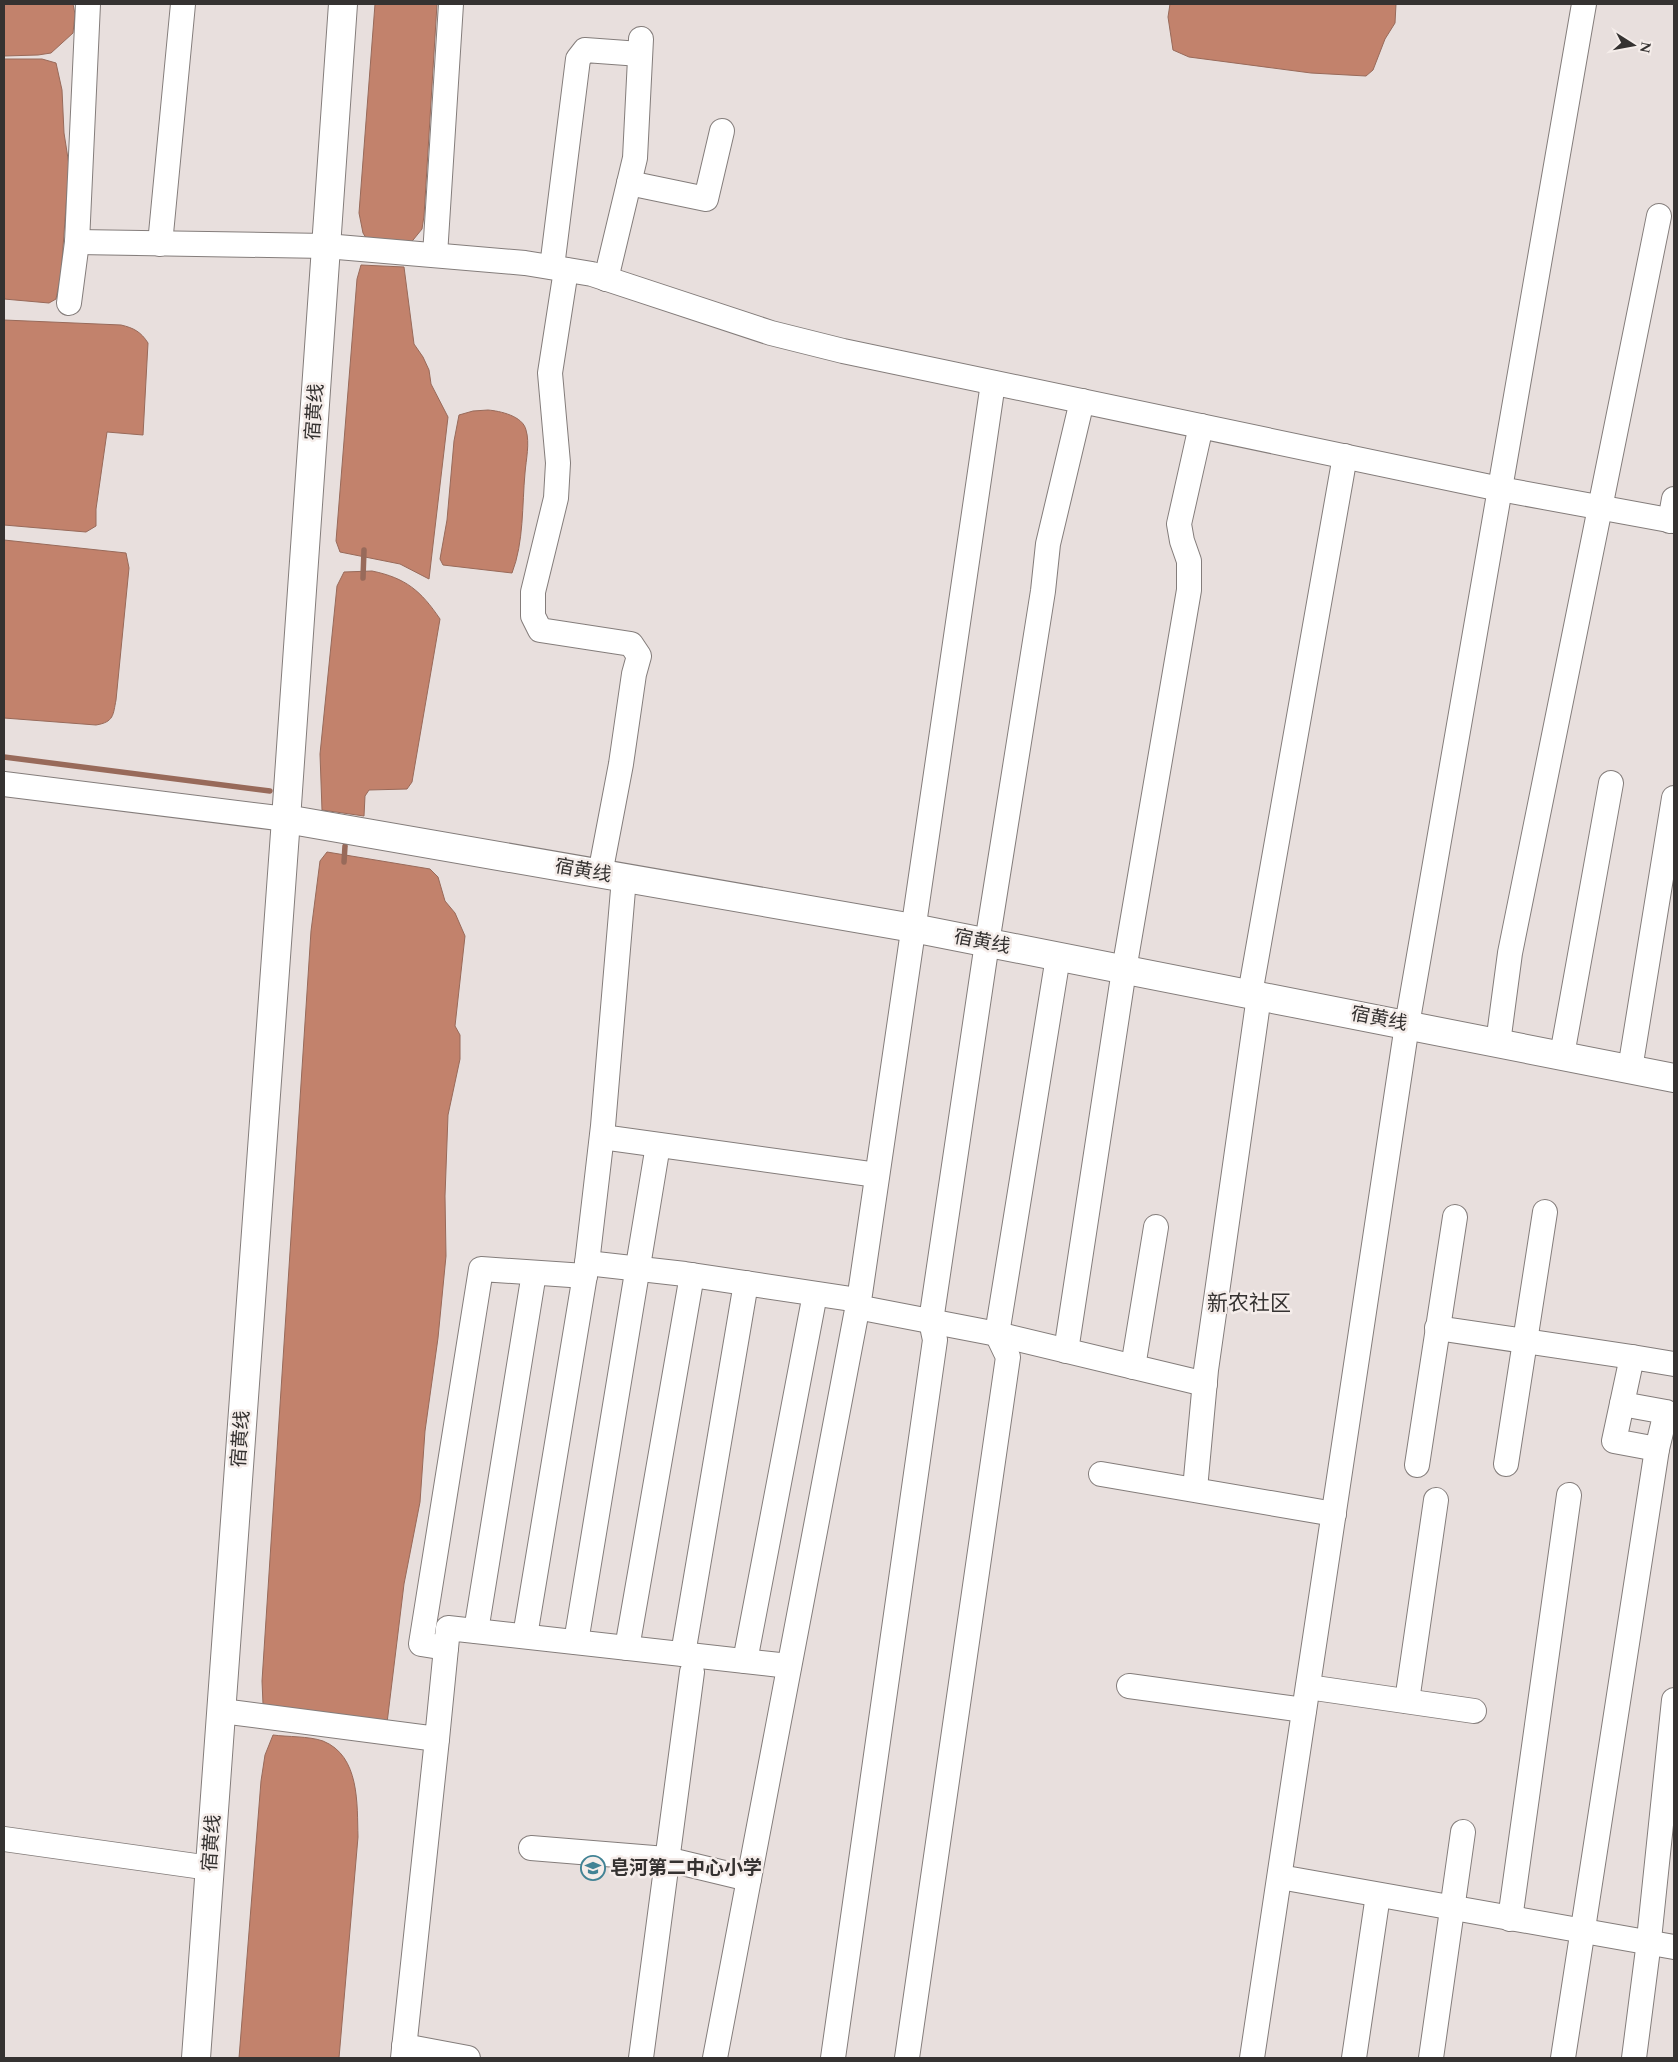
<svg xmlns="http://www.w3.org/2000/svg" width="1678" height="2062" viewBox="0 0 1678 2062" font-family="Spectral,'Noto Sans SC',serif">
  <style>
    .water { fill: #c2826c; stroke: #986a5a }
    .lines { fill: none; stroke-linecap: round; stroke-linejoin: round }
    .stream { stroke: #986a5a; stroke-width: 5.5 }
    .minor-casing { stroke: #847d7b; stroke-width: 26 }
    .major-casing { stroke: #847d7b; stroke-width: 30 }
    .minor { stroke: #fff; stroke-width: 24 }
    .major { stroke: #fff; stroke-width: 28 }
    .labels { text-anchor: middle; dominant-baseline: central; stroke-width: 5; stroke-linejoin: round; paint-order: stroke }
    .street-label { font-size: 19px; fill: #353231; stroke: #f5edea }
    .poi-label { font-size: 19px; font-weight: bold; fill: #353231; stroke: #f5edea; text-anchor: start }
    .quarter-label { font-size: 21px; fill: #353231; stroke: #f5edea }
  </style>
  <rect width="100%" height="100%" fill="#e8dfdd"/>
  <g class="water">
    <path d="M4 4H73L75 14 73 33 51 53 38 55 4 56Z"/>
    <path d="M375 4H437L424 216 422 229 409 245 368 241 363 233 359 213Z"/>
    <path d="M1170 4H1396L1395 23 1385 39 1373 70 1366 76 1311 73 1189 57 1173 50 1168 17Z"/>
    <path d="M4 59H42L56 63 62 90 64 133 69 165 61 275 56 299 49 303 4 299Z"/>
    <path d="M361 265 404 267 414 344 423 357 429 370 431 384 448 417 429 579 400 564 340 552 336 541 357 279Z"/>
    <path d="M4 320 121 325C134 328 141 332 148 343L143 435 107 432 96 509V526L86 532 4 525Z"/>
    <path d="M488 410C500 411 523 416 526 430 530 443 526 460 525 473 522 505 524 542 512 573L443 565 440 559 447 520 454 441 459 415 473 411Z"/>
    <path d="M4 540 126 553 129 568 116 700C113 715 114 722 96 725L4 718Z"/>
    <path d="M372 571C406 578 421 591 440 619L412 782 407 789 369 790 365 796 364 816 322 810 320 754 337 586 344 572Z"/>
    <path d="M327 852 430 869 438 877 445 901 455 913 465 936 455 1026 460 1035V1059L448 1115 445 1196 446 1256 438 1338 425 1431 420 1502 404 1584 387 1723 263 1704 262 1681 311 931 320 861Z"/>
    <path d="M273 1735C288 1737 308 1736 323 1741 360 1756 357 1804 358 1837L339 2058H239L261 1781 265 1755Z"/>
  </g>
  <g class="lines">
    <g class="stream">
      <path d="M363 578 364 550"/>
      <path d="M4 757 270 791"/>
      <path d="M344 862 345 846"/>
    </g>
    <defs>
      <g id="minor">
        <path d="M629 183 706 199 722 131"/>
        <path d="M77 242 326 246 525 263 592 274 771 333 843 351 1500 489 1674 521"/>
        <path d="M160 244 183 4"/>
        <path d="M435 255 451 4"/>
        <path d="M552 267 578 59 585 50 640 54"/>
        <path d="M566 270 550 373 558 463 556 498 533 592V616L540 630 631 644 639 656 634 674 621 764 600 874"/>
        <path d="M606 279 635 158 641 39"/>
        <path d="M69 303 77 242 88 4"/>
        <path d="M1670 521 1674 499"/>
        <path d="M4 784 286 819"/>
        <path d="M1250 994 1345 456"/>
        <path d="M1498 1043 1510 953 1659 216"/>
        <path d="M1562 1055 1611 783"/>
        <path d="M1630 1069 1674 798"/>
        <path d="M602 1137 877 1175"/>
        <path d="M587 1263 685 1274 858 1300"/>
        <path d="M857 1307 997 1334 1205 1384"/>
        <path d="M1437 1328 1632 1357"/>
        <path d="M1066 1351 1124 970 1189 590V561L1182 541 1179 524 1201 426"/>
        <path d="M1133 1367 1156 1227"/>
        <path d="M1657 1449 1614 1441 1632 1357 1674 1364"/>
        <path d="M1506 1464 1545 1212"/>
        <path d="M1417 1465 1455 1217"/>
        <path d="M1101 1474 1334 1514"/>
        <path d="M1195 1489 1206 1370 1259 996"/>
        <path d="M476 1631 534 1273"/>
        <path d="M525 1636 587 1263 603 1126 624 878"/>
        <path d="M576 1642 658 1145"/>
        <path d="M446 1648 421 1644 481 1269 585 1276"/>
        <path d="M627 1648 692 1275"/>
        <path d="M683 1654 746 1283"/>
        <path d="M745 1661 815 1294"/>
        <path d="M1129 1686 1304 1710"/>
        <path d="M1308 1687 1474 1711"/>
        <path d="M1407 1701 1436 1500"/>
        <path d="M222 1711 437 1739 448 1628 789 1666"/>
        <path d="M4 1839 210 1868"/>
        <path d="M531 1848 666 1859 749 1879"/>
        <path d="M1280 1877 1674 1947"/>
        <path d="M1510 1919 1569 1495"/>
        <path d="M404 2046 468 2058"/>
        <path d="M403 2058 437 1739"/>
        <path d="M641 2058 692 1672"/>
        <path d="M715 2058 860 1294 993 383"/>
        <path d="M833 2058 935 1340 931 1321 987 943 1043 591 1048 544 1082 401"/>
        <path d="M907 2058 1008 1357 997 1334 1058 957"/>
        <path d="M1252 2058 1407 1025 1584 4"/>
        <path d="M1354 2058 1378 1895"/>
        <path d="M1431 2058 1463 1832"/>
        <path d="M1563 2058 1657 1449 1666 1412 1622 1404"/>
        <path d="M1634 2058 1648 1949 1674 1700"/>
      </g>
      <g id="major">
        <path d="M286 819 913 928 1674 1078"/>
        <path d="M196 2058 286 819 343 4"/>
      </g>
    </defs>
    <use href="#minor" class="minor-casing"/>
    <use href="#major" class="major-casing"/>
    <use href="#minor" class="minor"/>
    <use href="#major" class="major"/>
  </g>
  <defs>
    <symbol id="school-ring" viewBox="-11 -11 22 22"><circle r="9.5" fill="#f5edea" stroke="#428395" stroke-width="1.5"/><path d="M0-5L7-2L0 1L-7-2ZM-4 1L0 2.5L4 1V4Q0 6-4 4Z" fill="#428395"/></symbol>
  </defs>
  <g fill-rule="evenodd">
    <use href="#school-ring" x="579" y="1854" width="28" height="28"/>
  </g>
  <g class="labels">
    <g class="street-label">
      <text transform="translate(315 412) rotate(-86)">宿黄线</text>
      <text transform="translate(583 871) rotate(10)">宿黄线</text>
      <text transform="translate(982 942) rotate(11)">宿黄线</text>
      <text transform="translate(1379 1019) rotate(11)">宿黄线</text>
      <text transform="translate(241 1439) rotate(-86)">宿黄线</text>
      <text transform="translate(212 1843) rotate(-86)">宿黄线</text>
    </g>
    <g class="poi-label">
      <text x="610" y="1868">皂河第二中心小学</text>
    </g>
    <g class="quarter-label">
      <text x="1249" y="1304">新农社区</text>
    </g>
  </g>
  <rect width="1678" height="2062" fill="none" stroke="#353231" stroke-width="10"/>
  <g transform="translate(1633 45) rotate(101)" stroke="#f5edea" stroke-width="4" paint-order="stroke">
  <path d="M0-4L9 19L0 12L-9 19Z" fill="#353231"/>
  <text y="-8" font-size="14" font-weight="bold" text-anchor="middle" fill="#353231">N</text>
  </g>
</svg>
